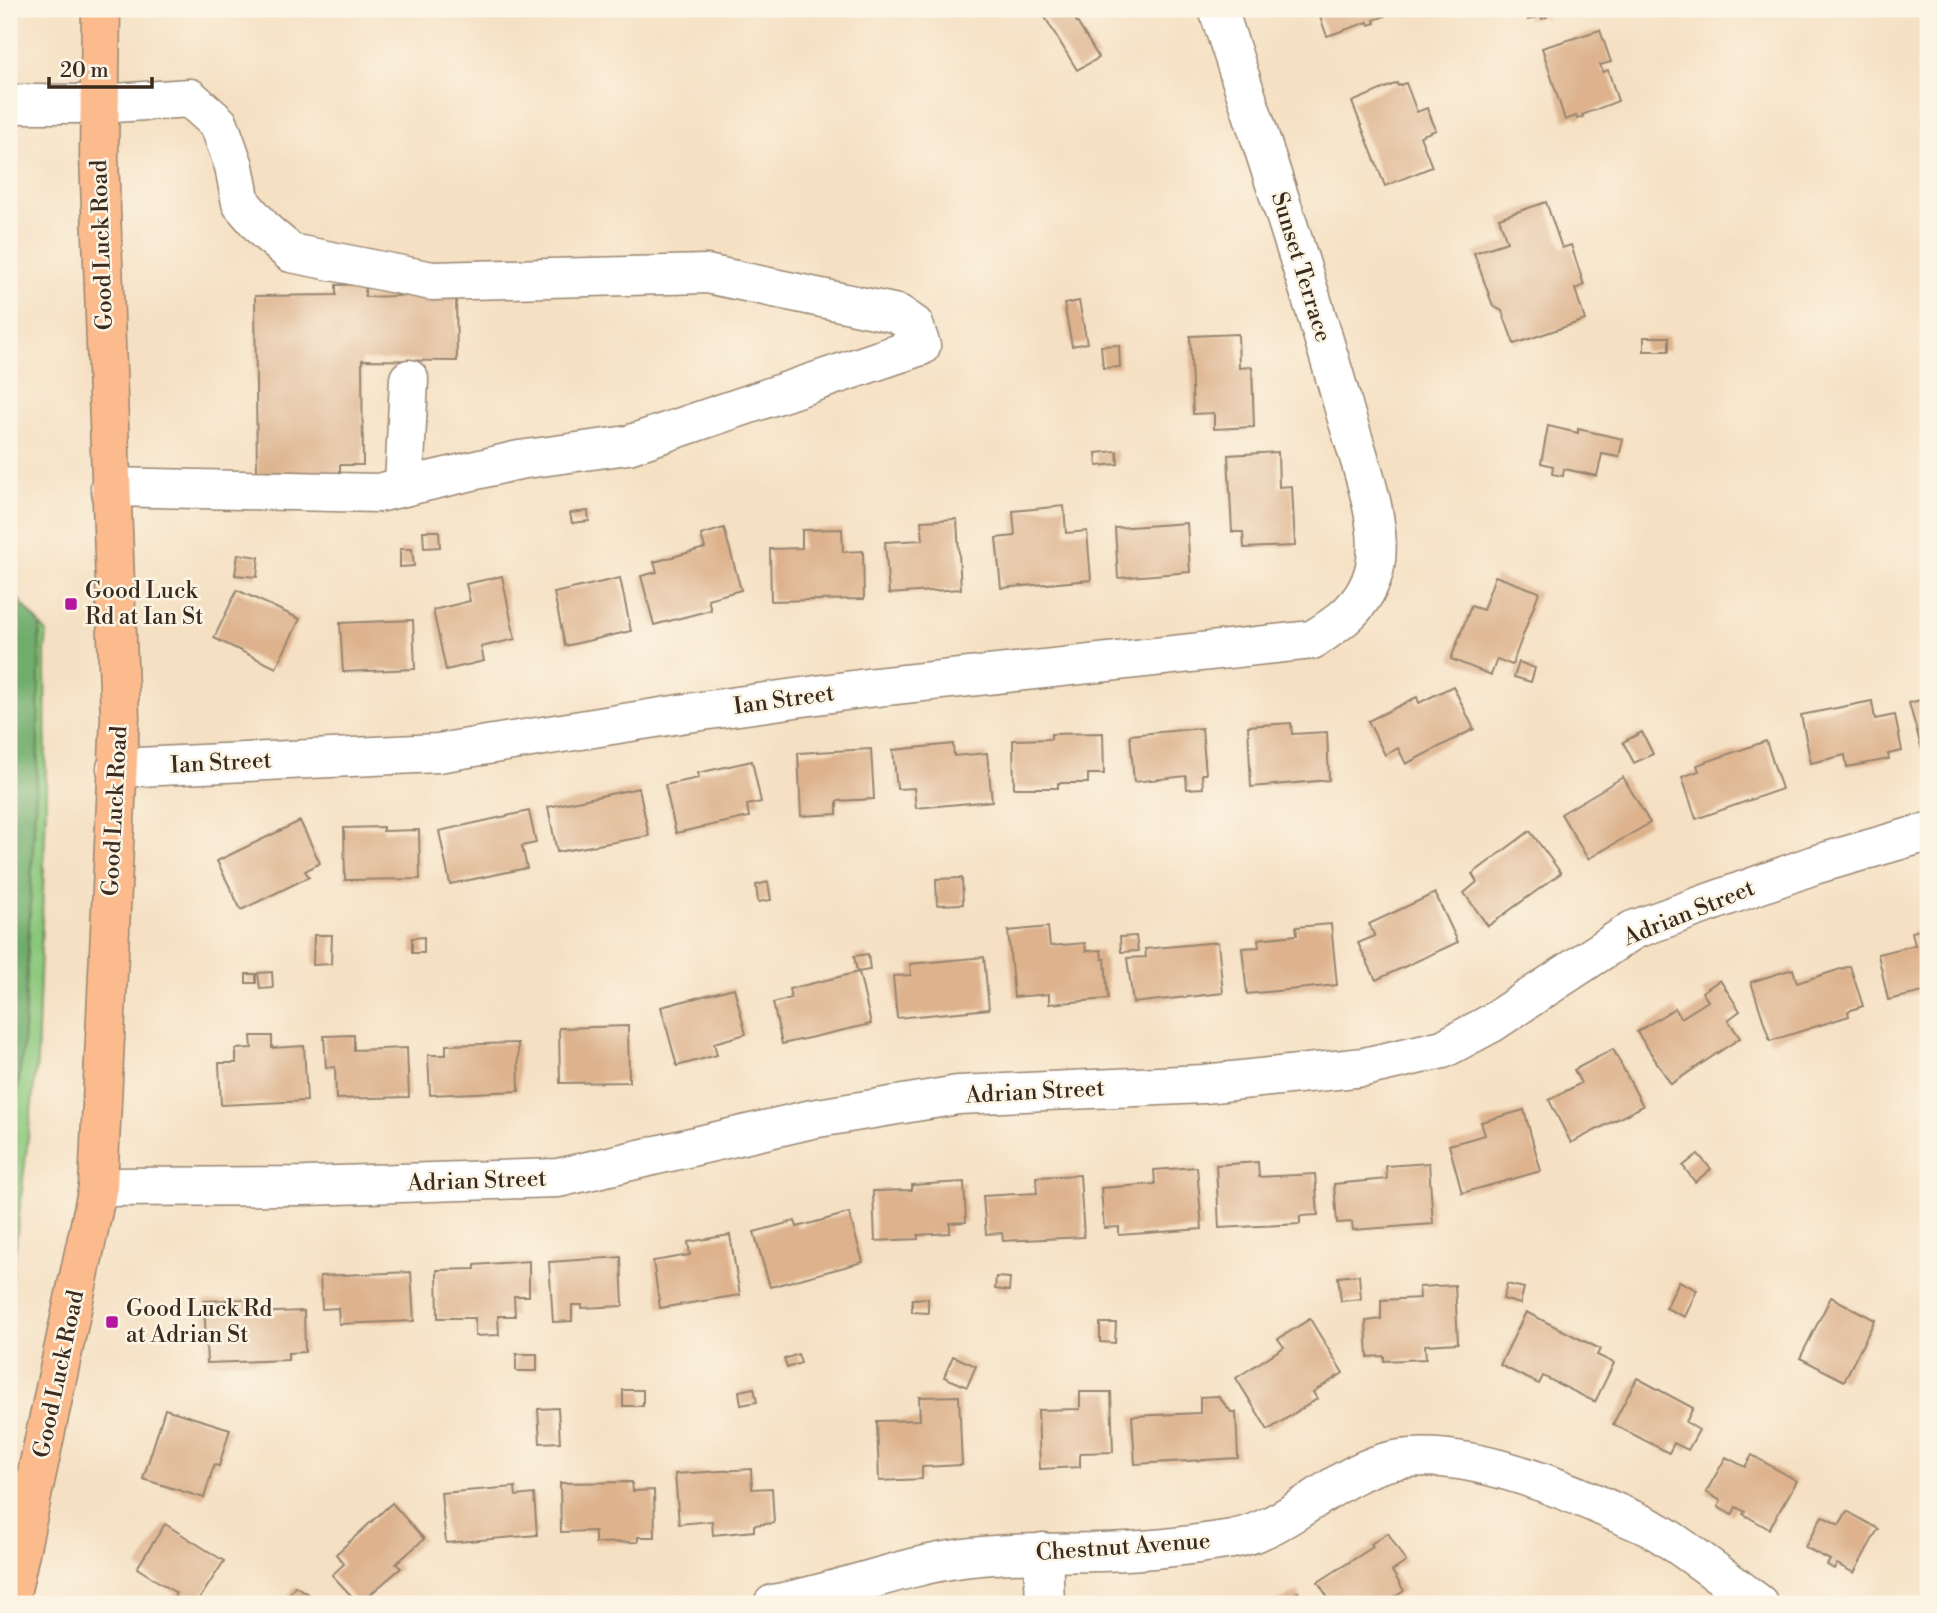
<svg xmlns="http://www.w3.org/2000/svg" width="1937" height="1613" viewBox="0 0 1937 1613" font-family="'Libre Bodoni',serif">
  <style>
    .green { fill: #8ac77c; stroke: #62784d; stroke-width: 2 }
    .forest { fill: #6fac6c; stroke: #556b45; stroke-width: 2 }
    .building { fill: #ddb28d }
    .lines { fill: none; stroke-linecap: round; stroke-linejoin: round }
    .minor-casing { stroke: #988570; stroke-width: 41 }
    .major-casing { stroke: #988570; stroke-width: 41 }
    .minor { stroke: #fff; stroke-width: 38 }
    .major { stroke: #fbbb8d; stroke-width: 38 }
    .poi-dot { fill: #b5179e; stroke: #fcf5e5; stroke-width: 2.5 }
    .labels { text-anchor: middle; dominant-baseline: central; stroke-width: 5; stroke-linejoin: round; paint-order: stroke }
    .street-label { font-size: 23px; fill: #3b2a1e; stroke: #fcf5e5 }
    .poi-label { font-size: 23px; fill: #3b2a1e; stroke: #fcf5e5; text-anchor: start }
  </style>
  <rect width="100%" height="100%" fill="#fcf5e5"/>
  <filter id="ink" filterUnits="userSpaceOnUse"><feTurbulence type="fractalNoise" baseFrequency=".0143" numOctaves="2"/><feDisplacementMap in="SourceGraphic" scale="14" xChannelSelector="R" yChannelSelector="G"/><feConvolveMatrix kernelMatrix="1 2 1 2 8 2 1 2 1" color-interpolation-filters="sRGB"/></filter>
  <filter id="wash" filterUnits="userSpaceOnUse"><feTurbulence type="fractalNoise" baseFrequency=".00686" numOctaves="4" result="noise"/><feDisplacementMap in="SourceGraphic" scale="28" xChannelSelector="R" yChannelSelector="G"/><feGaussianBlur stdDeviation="1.57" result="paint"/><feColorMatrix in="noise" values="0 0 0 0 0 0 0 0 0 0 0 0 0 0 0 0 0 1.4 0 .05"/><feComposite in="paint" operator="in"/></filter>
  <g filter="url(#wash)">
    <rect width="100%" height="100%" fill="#f5e0c3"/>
    <path class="green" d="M9 590 47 633 45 652 46 808 37 1061 9 1300Z"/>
    <path class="forest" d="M9 589 40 624 38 749 23 1050 9 1150Z"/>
    <g id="blocks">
      <g class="building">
        <path d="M1051 9H1069L1099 58 1077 70 1043 14Z"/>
        <path d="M1317 9H1383L1385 16 1374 20 1375 23 1369 25 1368 22 1327 36Z"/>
        <path d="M1524 9H1562L1546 14 1547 17 1542 19 1541 16 1528 20Z"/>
        <path d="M1600 30 1611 62 1600 65 1603 72 1608 70 1618 101 1582 115 1583 117 1577 119 1576 116 1565 120 1542 48Z"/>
        <path d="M1397 83 1398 86 1406 83 1417 112 1427 108 1436 130 1420 136 1432 167 1385 186 1352 102Z"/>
        <path d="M1925 116 1928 117V135L1923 134Z"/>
        <path d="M1546 202 1562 248 1571 245 1584 285 1575 289 1585 320 1514 344 1502 311 1493 306 1474 253 1507 242 1499 218Z"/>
        <path d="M365 284V297L456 294 457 361 362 360 363 465H340V473L257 474 255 296 336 295V285Z"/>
        <path d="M1079 301 1087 343 1072 346 1064 304Z"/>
        <path d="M1238 334 1239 368 1252 367 1254 427 1214 429V413L1193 414 1190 336Z"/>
        <rect x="1644" y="337" width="25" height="14"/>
        <path d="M1119 345 1120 367 1103 368 1101 346Z"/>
        <path d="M1548 426 1578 433V429L1623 439 1619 457 1602 454 1597 476 1564 469 1563 476 1552 474 1553 466 1541 463Z"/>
        <path d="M1117 451 1118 464 1097 466 1096 453Z"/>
        <path d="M1278 452 1279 487 1292 486 1295 546 1244 548 1243 532H1232L1228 455Z"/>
        <path d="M1064 506 1066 533 1087 531 1091 580 1001 588 996 538 1015 536 1013 511Z"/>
        <path d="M588 511 589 521 572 523 570 513Z"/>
        <path d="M957 519 961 589 889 594 885 542 923 540 921 521Z"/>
        <path d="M1187 523 1190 572 1118 578 1115 528Z"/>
        <path d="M724 528 741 590 708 599 711 610 654 625 641 576 657 572 654 562 705 548 701 535Z"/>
        <path d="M842 529 843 552 863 551 864 599 771 601 770 549 802 548V530Z"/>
        <path d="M423 531H439L440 547 424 548Z"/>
        <path d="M400 549H412L414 566 400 567Z"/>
        <path d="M238 554 259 557 257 577 235 575Z"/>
        <path d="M502 576 515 639 481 647 484 661 446 670 433 610 470 601 466 584Z"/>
        <path d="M1495 576 1539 592 1512 665 1497 659 1491 675 1451 659 1471 606 1483 610Z"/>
        <path d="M620 578 631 631 565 646 554 593Z"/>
        <path d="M237 590 300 619 276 668 214 638Z"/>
        <path d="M413 620 415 669 343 672 340 623Z"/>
        <path d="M1519 662 1535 668 1531 682 1514 677Z"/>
        <path d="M1453 686 1474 729 1406 764 1398 748 1385 755 1368 721 1417 697 1419 703Z"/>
        <path d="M1928 698V749L1922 750 1909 703Z"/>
        <path d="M1872 701 1875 719 1895 715 1902 751 1888 754 1889 759 1847 767 1845 755 1811 763 1801 715Z"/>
        <path d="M1291 723 1292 734 1327 732 1329 780 1251 787 1248 726Z"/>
        <path d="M1202 728 1206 774H1202L1203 788 1187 789 1186 776 1134 782 1130 735Z"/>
        <path d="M1642 732 1653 754 1634 763 1623 742Z"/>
        <path d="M1103 733 1104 774H1088V783H1058V788H1014L1013 740 1051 739V734Z"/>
        <path d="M1766 741 1782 789 1696 819 1682 777 1699 771 1697 765Z"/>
        <path d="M953 744 954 756 987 753 992 801 916 808 914 788 897 789 893 750Z"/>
        <path d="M871 749 874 799 837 801V814L801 816 798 753Z"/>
        <path d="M752 761 761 802 747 805 749 817 676 833 665 785 699 778 698 773Z"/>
        <path d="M1623 777 1650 823 1588 859 1561 814Z"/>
        <path d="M639 788 649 836 557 852 548 807Z"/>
        <path d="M529 811 536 843 522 846 527 868 450 884 439 831Z"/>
        <path d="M300 821 320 863 305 871 309 877 241 910 217 861Z"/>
        <path d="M383 827V831L419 830 420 879 345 880 344 828Z"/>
        <path d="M1530 831 1561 873 1488 926 1464 893 1477 882 1472 874Z"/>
        <path d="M962 878 963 904 937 905 936 879Z"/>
        <path d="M768 882 771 900 758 902 756 885Z"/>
        <path d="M1435 893 1458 942 1376 980 1358 943 1375 936 1369 924Z"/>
        <path d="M1331 924 1337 985 1247 994 1242 948 1259 947 1258 939 1297 935 1296 927Z"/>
        <path d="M1048 927 1050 946 1085 943 1086 951 1101 950 1102 959H1105L1108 999 1049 1004V994L1014 997 1008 931Z"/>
        <path d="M1928 928V991L1888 1000 1878 954 1915 945 1912 932Z"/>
        <path d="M314 935H332L331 964 313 965Z"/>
        <path d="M1136 936 1138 951 1121 952 1120 937Z"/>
        <path d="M424 937V953H412V938Z"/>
        <path d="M1218 942 1223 993 1133 1003 1127 958 1146 957 1145 949Z"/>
        <path d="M868 954 870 970 857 972 854 956Z"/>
        <path d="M984 957 989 1009 897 1018 893 976 911 975 910 964Z"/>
        <path d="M1850 966 1863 1006 1848 1011 1849 1016 1770 1041 1751 982 1793 969 1797 983Z"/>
        <path d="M272 972 273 988 260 989 258 973Z"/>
        <path d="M859 972 871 1024 782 1044 773 1003 791 998 789 989Z"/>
        <rect x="246" y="974" width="10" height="9"/>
        <path d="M1720 980 1740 1011 1728 1020 1740 1038 1671 1084 1637 1032 1675 1008 1681 1018 1708 1001 1702 992Z"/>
        <path d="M734 988 746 1034 714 1043 717 1055 677 1066 661 1007Z"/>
        <path d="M628 1026 629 1082 560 1083 559 1028Z"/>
        <path d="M354 1035V1050L407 1048 409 1097 336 1099 335 1067 326 1068 324 1036Z"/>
        <path d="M251 1036H272V1048L304 1046 307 1101 221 1105 219 1063H236V1049L252 1048Z"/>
        <path d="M518 1043 519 1091 430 1095 428 1055H446V1045Z"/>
        <path d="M1613 1049 1643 1106 1571 1143 1549 1100 1581 1083 1574 1070Z"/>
        <path d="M1524 1110 1541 1171 1462 1193 1449 1145 1485 1135 1481 1122Z"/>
        <path d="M1698 1154 1711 1169 1695 1182 1683 1166Z"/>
        <path d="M1258 1162 1259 1177 1315 1174 1318 1215 1300 1216V1224L1219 1228 1216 1165Z"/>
        <path d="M1429 1163 1433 1224 1353 1230 1352 1222 1337 1223 1334 1184 1387 1179 1386 1166Z"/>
        <path d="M1197 1167 1202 1229 1119 1235V1227L1104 1228 1101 1188 1155 1184 1154 1170Z"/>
        <path d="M1080 1175 1084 1237 1003 1241 1002 1233 986 1234 983 1196 1037 1193 1036 1177Z"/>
        <path d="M964 1182 966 1222 950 1223V1233L918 1235V1239L875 1241 873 1191 912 1190V1185Z"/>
        <path d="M849 1213 863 1262 770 1287 754 1232 795 1221 797 1227Z"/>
        <path d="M730 1235 740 1295 660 1308 653 1261 690 1255 688 1242Z"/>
        <path d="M621 1257 623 1306 582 1308V1305H572V1321L553 1322 549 1262Z"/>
        <path d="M529 1261V1296H514L515 1316H498L499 1335 475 1336V1318H438L437 1270 475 1269V1265Z"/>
        <path d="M411 1272 414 1321 339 1324 338 1308 322 1309 320 1276Z"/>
        <path d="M1359 1275 1361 1299 1341 1301 1338 1277Z"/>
        <path d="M996 1277 1010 1278 1009 1291 995 1289Z"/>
        <path d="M1679 1281 1697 1290 1685 1317 1666 1308Z"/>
        <path d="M1507 1284 1524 1288 1520 1304 1503 1299Z"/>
        <path d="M1455 1285 1458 1343 1425 1345 1426 1359 1384 1361V1356L1368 1357 1366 1321 1381 1319V1300L1420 1298 1419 1287Z"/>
        <path d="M1831 1297 1875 1320 1844 1381 1800 1358Z"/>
        <path d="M928 1298V1313L912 1312V1299Z"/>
        <path d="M250 1299V1313L304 1311 305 1352 288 1353V1360L207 1363 204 1301Z"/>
        <path d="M1526 1312 1600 1349 1597 1355 1614 1363 1595 1402 1543 1376 1539 1384 1500 1365Z"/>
        <path d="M1310 1319 1343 1373 1313 1392 1317 1399 1268 1430 1236 1378 1284 1347 1278 1339Z"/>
        <path d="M1100 1323H1116L1115 1343 1100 1342Z"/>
        <rect x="516" y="1354" width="21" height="17"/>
        <path d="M798 1354 801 1363 787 1368 784 1359Z"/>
        <path d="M953 1356 976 1366 967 1387 944 1377Z"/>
        <path d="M1637 1378 1693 1408 1686 1422 1699 1430 1688 1450 1674 1443 1669 1453 1613 1424Z"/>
        <path d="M754 1388 757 1402 741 1405 739 1391Z"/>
        <rect x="623" y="1390" width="20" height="16"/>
        <path d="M1080 1392H1111L1113 1452 1080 1453V1467L1040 1469 1038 1410 1080 1409Z"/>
        <path d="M959 1396 962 1465 922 1467V1479L879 1481 877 1421 920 1420 919 1397Z"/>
        <path d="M1218 1396 1231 1412H1236L1238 1458 1135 1464 1132 1416 1200 1413V1397Z"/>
        <path d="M558 1408 560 1442 540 1443 538 1409Z"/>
        <path d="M165 1409 230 1429 219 1466 214 1465 204 1498 143 1479Z"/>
        <path d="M1752 1455 1797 1481 1769 1529 1743 1514 1745 1512 1736 1507 1732 1515 1718 1507 1721 1501 1706 1492 1726 1457 1745 1467Z"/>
        <path d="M751 1469 752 1489 772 1488 774 1523 754 1525V1531L713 1535 712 1521 679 1524 675 1474Z"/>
        <path d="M632 1482 633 1491 654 1490 655 1537H638V1542L595 1543V1531L561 1532 560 1483Z"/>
        <path d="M515 1487 516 1496 534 1494 537 1535 446 1543 441 1493Z"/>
        <path d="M392 1503 424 1539 396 1564 401 1568 359 1604 332 1575 344 1564 336 1554Z"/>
        <path d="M1847 1511 1878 1529 1854 1573 1837 1564 1834 1569 1827 1565 1830 1560 1805 1547 1822 1516 1839 1525Z"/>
        <path d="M165 1524 224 1561 196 1604H187L174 1596 176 1593 137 1568Z"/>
        <path d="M1388 1533 1406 1562 1392 1571 1404 1591 1383 1604H1332L1318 1582 1373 1547 1371 1544Z"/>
        <path d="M295 1586 324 1604H283Z"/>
        <path d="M1298 1592 1304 1604H1270Z"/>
      </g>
    </g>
  </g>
  <g filter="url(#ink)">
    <use href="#blocks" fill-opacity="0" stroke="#988570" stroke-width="2"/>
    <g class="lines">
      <defs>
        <g id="minor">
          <path d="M9 104H99L190 98 219 124 234 166 241 203 266 232 291 253 432 281 707 274 898 314 914 325 921 346 628 445 519 460 378 493 110 487"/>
          <path d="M404 487 409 379"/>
          <path d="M116 768 438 753 680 714 867 688 1312 640C1340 623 1365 605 1374 571 1386 523 1356 453 1343 405 1305 272 1261 141 1218 9"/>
          <path d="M98 1187 306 1186 558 1178 812 1119 958 1095 1204 1084 1364 1067 1443 1049 1490 1024 1633 930 1814 865 1928 832"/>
          <path d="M1043 1552 1045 1604"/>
          <path d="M773 1604C837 1593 898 1567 963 1558 1009 1552 1055 1553 1101 1552 1145 1551 1189 1546 1232 1539 1288 1529 1329 1479 1383 1463 1450 1442 1556 1485 1617 1513 1631 1519 1647 1525 1660 1533 1694 1555 1727 1580 1759 1604"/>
        </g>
        <path id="major" d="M9 1604 98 1187 120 717 99 156 101 9"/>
      </defs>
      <use href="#minor" class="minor-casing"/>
      <use href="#major" class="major-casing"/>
      <use href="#minor" class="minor"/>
      <use href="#major" class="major"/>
    </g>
  </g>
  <g class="poi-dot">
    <rect x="64" y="597" width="14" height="14" rx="3.5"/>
    <rect x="105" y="1315" width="14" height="14" rx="3.5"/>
  </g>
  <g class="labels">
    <g class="street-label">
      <text transform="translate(102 245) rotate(-92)">Good Luck Road</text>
      <text transform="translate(1301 267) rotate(73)">Sunset Terrace</text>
      <text transform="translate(784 700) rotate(-8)">Ian Street</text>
      <text transform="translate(221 763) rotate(-3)">Ian Street</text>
      <text transform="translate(115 811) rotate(-87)">Good Luck Road</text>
      <text transform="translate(1689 913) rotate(-22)">Adrian Street</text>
      <text transform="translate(1035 1092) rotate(-3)">Adrian Street</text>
      <text transform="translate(477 1181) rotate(-2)">Adrian Street</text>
      <text transform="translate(59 1374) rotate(-78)">Good Luck Road</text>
      <text transform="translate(1123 1547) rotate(-4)">Chestnut Avenue</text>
    </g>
    <g class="poi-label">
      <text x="85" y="591">Good Luck<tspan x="85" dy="26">Rd at Ian St</tspan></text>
      <text x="126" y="1309">Good Luck Rd<tspan x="126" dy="26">at Adrian St</tspan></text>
    </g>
  </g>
  <rect width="1937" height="1613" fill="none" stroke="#fcf5e5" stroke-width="35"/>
  <path d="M49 77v10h103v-10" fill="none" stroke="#3b2a1e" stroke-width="3.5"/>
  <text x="60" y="77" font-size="21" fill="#3b2a1e" stroke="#fcf5e5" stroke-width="5" paint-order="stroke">20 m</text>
</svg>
